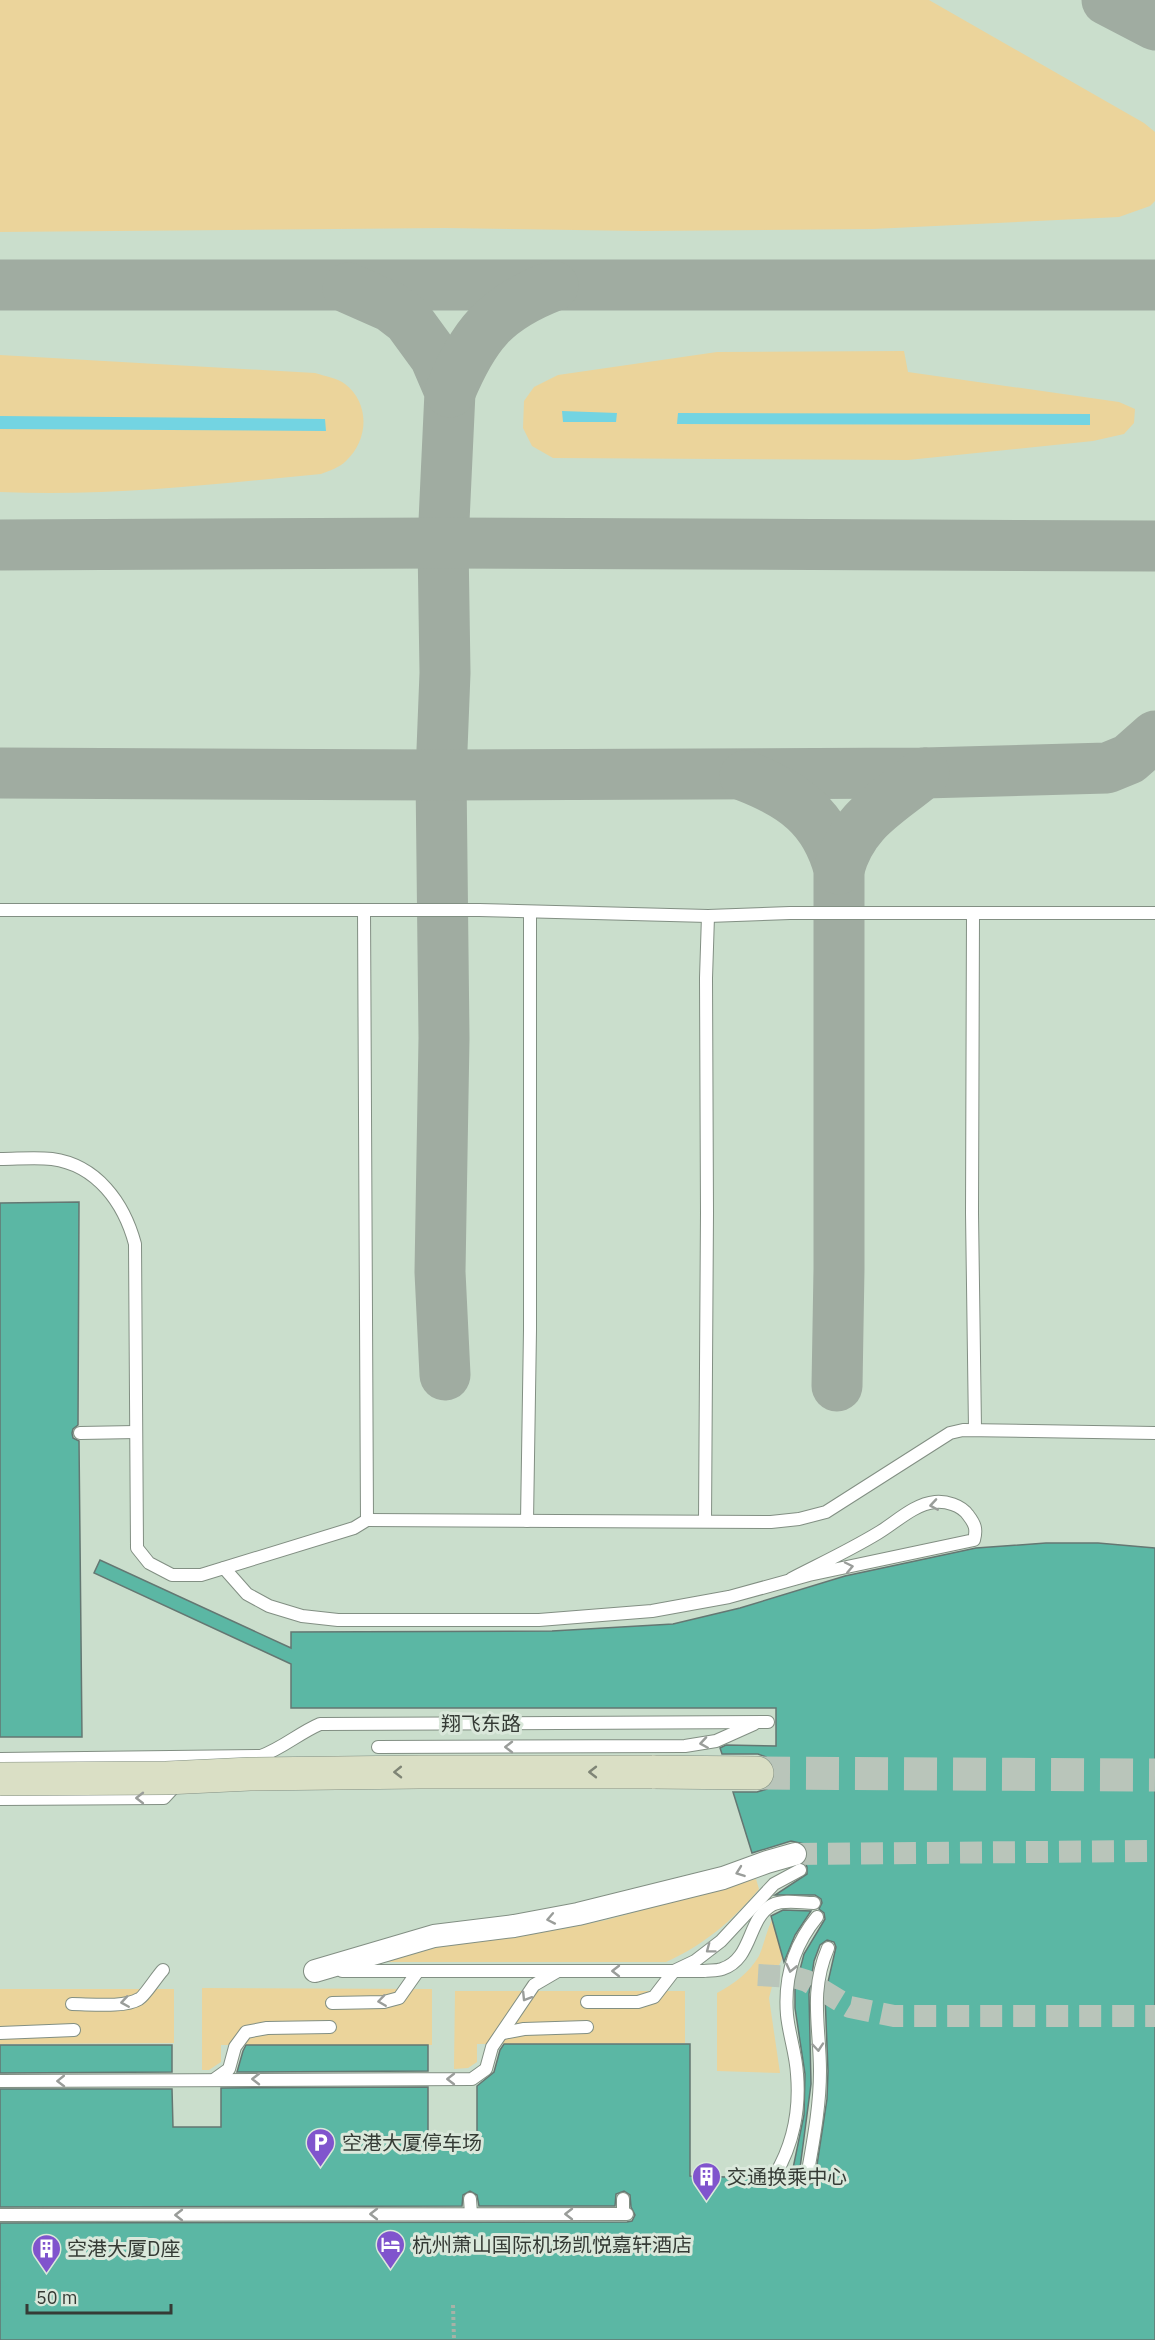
<svg xmlns="http://www.w3.org/2000/svg" width="1155" height="2340" viewBox="0 0 1155 2340" font-family="'IBM Plex Sans','Noto Sans SC',sans-serif">
  <style>
    .built { fill: #cadecc }
    .green { fill: #ebd49b }
    .water { fill: #73d4e2 }
    .lines { fill: none; stroke-linecap: round; stroke-linejoin: round }
    .taxiway { stroke: #a0aca1; stroke-width: 51 }
    .building { fill: #5bb7a4; stroke: #647772; stroke-width: 1.5; fill-rule: evenodd }
    .street-tunnel { stroke: #b9c5ba; stroke-width: 22; stroke-dasharray: 22 11; stroke-linecap: butt }
    .secondary-tunnel { stroke: #b9c5ba; stroke-width: 33; stroke-dasharray: 33 16; stroke-linecap: butt }
    .lane-casing { stroke: #828f83; stroke-width: 14 }
    .street-casing { stroke: #828f83; stroke-width: 24 }
    .secondary-casing { stroke: #828f83; stroke-width: 34 }
    .path { stroke: #a7b2a7; stroke-width: 4; stroke-dasharray: 3 3; stroke-linecap: butt }
    .lane { stroke: #fff; stroke-width: 12 }
    .street { stroke: #fff; stroke-width: 22 }
    .secondary { stroke: #dadfc5; stroke-width: 33 }
    .secondary-bridge-casing { stroke: #828f83; stroke-width: 34; stroke-linecap: butt }
    .secondary-bridge { stroke: #dadfc5; stroke-width: 33 }
    .oneway { stroke: #9a9d9a }
    .oneway2 { stroke: #7f8576 }
    .labels { text-anchor: middle; dominant-baseline: central; stroke-width: 6; stroke-linejoin: round; paint-order: stroke }
    .street-label { font-size: 20px; fill: #353b35; stroke: #dae8db }
    .poi-label { font-size: 20px; fill: #353b35; stroke: #dae8db; text-anchor: start }
  </style>
  <rect width="100%" height="100%" fill="#dae8db"/>
  <rect class="built" x="0" y="0" width="1155" height="2340"/>
  <g class="green">
    <path d="M0 0H929L1144 123 1155 132V201L1150 206 1119 217 873 229 642 231 445 228 0 232Z"/>
    <path d="M904 351 908 372 1119 402 1135 409 1134 423 1124 434 1093 441 908 460 553 458 532 446 523 428 524 401 534 387 558 375 717 352Z"/>
    <path d="M0 355 315 373C324 376 338 378 345 384 371 404 368 441 346 461 340 467 329 471 321 474 214 484 108 497 0 492Z"/>
    <path d="M756 1879 759 1889C732 1921 704 1945 666 1962H386L442 1946 562 1929 606 1920Z"/>
    <path d="M772 1920 783 1957 776 1971 769 1998 780 2073 717 2071V1993C734 1984 749 1973 759 1956 764 1945 766 1932 772 1920Z"/>
    <path d="M202 1988 432 1989V2045H221V2062L209 2070H202Z"/>
    <path d="M0 1989H174V2043L0 2044Z"/>
    <path d="M455 1991H685V2043L477 2044V2062L468 2068 454 2069Z"/>
  </g>
  <g class="water">
    <path d="M562 411 617 413 616 422H563Z"/>
    <path d="M678 413 1090 414V425L677 424Z"/>
    <path d="M0 416 325 419 326 431 0 429Z"/>
  </g>
  <g class="lines">
    <g class="taxiway">
      <path d="M1107 0 1155 25"/>
      <path d="M0 285H1155"/>
      <path d="M348 288 391 307 408 320 435 357 450 392 443 543 445 673 441 775 444 1038 440 1272 445 1375"/>
      <path d="M450 392C474 335 494 309 553 286"/>
      <path d="M0 545 443 543 1155 546"/>
      <path d="M0 773 441 775 924 773 1107 768 1129 759 1155 736"/>
      <path d="M745 776C794 795 825 817 839 869V1269L837 1386"/>
      <path d="M839 869C853 819 887 804 924 773"/>
    </g>
  </g>
  <g class="building">
    <path d="M79 1202 78 1425 73 1429 72 1433 73 1438 79 1441 82 1737H0V1203Z"/>
    <path d="M1046 1543H1098L1155 1548V2340H0V2223L627 2222 632 2221 635 2215 631 2207 630 2195 624 2191 616 2194 615 2206H479L477 2195 470 2191 463 2195 462 2206 0 2207V2089H172L173 2127H221V2088L428 2087V2136H477V2086L494 2072 500 2050 504 2044H690V2176L767 2178 775 2183 783 2178H791L804 2115 805 2074 795 2008V1989L804 1954 825 1919 824 1913 819 1909 822 1903 821 1899 815 1895H775L807 1874V1867L805 1863 808 1858V1851L804 1844 791 1841 752 1853 733 1792H757L767 1789 773 1782 776 1774 773 1763 766 1757 758 1754H722L720 1748 726 1745 776 1746V1708H291V1664L94 1573 100 1560 291 1648V1632L552 1631 673 1624 740 1608 845 1576 976 1548ZM827 1940 834 1942 836 1947 825 1995 828 2071 827 2099 815 2178 813 2183 806 2185 801 2183 799 2176 811 2084 809 1994 814 1961 820 1945Z"/>
    <path d="M783 1910 811 1911 795 1935 784 1962 771 1916Z"/>
    <path d="M0 2045H172V2072L0 2073Z"/>
    <path d="M246 2045H428V2071L237 2072 243 2051Z"/>
  </g>
  <g class="lines">
    <g class="street-tunnel">
      <path d="M795 1854 1155 1851"/>
      <path d="M758 1975 794 1977 807 1981 850 2007 894 2016H1155"/>
    </g>
    <path class="secondary-tunnel" d="M757 1773 1155 1775"/>
    <defs>
      <g id="lane">
        <path d="M0 910H364"/>
        <path d="M973 914 972 1213 975 1429"/>
        <path d="M0 1159C17 1159 35 1157 52 1159 97 1165 124 1203 135 1244L137 1548 149 1563 172 1575H201L354 1528 367 1520 364 910H479L708 916 790 913H1155"/>
        <path d="M80 1433 136 1432"/>
        <path d="M367 1520 771 1522 799 1519 826 1512 950 1433 963 1430 1155 1433"/>
        <path d="M527 1521 530 1330V912"/>
        <path d="M705 1521 707 1212 706 978 708 916"/>
        <path d="M224 1568 247 1594 269 1606 302 1616 338 1620H539L652 1611 729 1597 809 1575 974 1540C977 1529 975 1524 968 1515 961 1505 946 1501 935 1502 914 1504 895 1523 878 1533 850 1550 820 1564 791 1579"/>
        <path d="M378 1747 685 1746 716 1741 754 1724"/>
        <path d="M0 1759 261 1756C283 1748 299 1733 320 1724L768 1722"/>
        <path d="M0 1799 164 1798 177 1784"/>
        <path d="M342 1971H704C709 1970 717 1971 722 1969 753 1959 747 1919 772 1905 784 1899 801 1903 814 1903"/>
        <path d="M587 2002H638L654 1997 674 1971 695 1961 721 1941 774 1884 800 1870"/>
        <path d="M332 2003 384 2002 399 1998 418 1971"/>
        <path d="M72 2004C90 2004 124 2008 139 1999 144 1997 157 1976 163 1970"/>
        <path d="M0 2033 74 2030"/>
        <path d="M503 2033 524 2029 587 2027"/>
        <path d="M215 2079 229 2069 235 2047 246 2032 267 2028 330 2027"/>
        <path d="M0 2081 472 2079 486 2069 492 2047 534 1985 558 1971"/>
        <path d="M775 2175C793 2145 800 2109 797 2074 796 2054 789 2035 787 2015 784 1979 794 1945 817 1917"/>
        <path d="M807 2177C813 2142 820 2107 820 2071 820 2027 809 1992 828 1948"/>
        <path d="M470 2199 471 2214"/>
        <path d="M623 2214V2199"/>
        <path d="M0 2215 627 2214"/>
      </g>
      <path id="street" d="M315 1971 434 1936 514 1926 578 1914 723 1878 767 1862 795 1854"/>
      <path id="secondary" d="M652 1772 757 1773"/>
    </defs>
    <use href="#lane" class="lane-casing"/>
    <use href="#street" class="street-casing"/>
    <use href="#secondary" class="secondary-casing"/>
    <path class="path" d="M453 2305 454 2340"/>
    <use href="#lane" class="lane"/>
    <use href="#street" class="street"/>
    <use href="#secondary" class="secondary"/>
    <defs>
      <path id="secondary-bridge" d="M0 1779 166 1778 250 1774 419 1772H652"/>
    </defs>
    <use href="#secondary-bridge" class="secondary-bridge-casing"/>
    <use href="#secondary-bridge" class="secondary-bridge"/>
  </g>
  <defs><path id="oneway-chevron" d="M-2-3.5L2.5 0L-2 3.5" fill="none" stroke-width="1.6" stroke-linecap="round" stroke-linejoin="round" transform="scale(1.5)"/></defs>
  <g class="oneway">
    <use href="#oneway-chevron" transform="translate(934 1505) rotate(171)"/>
    <use href="#oneway-chevron" transform="translate(849 1567) rotate(-12)"/>
    <use href="#oneway-chevron" transform="translate(704 1743) rotate(171)"/>
    <use href="#oneway-chevron" transform="translate(509 1747) rotate(180)"/>
    <use href="#oneway-chevron" transform="translate(140 1798) rotate(180)"/>
    <use href="#oneway-chevron" transform="translate(740 1872) rotate(160)"/>
    <use href="#oneway-chevron" transform="translate(551 1919) rotate(169)"/>
    <use href="#oneway-chevron" transform="translate(710 1949) rotate(143)"/>
    <use href="#oneway-chevron" transform="translate(791 1968) rotate(103)"/>
    <use href="#oneway-chevron" transform="translate(616 1971) rotate(180)"/>
    <use href="#oneway-chevron" transform="translate(526 1997) rotate(122)"/>
    <use href="#oneway-chevron" transform="translate(382 2001) rotate(172)"/>
    <use href="#oneway-chevron" transform="translate(125 2002) rotate(171)"/>
    <use href="#oneway-chevron" transform="translate(818 2047) rotate(85)"/>
    <use href="#oneway-chevron" transform="translate(256 2079) rotate(-180)"/>
    <use href="#oneway-chevron" transform="translate(451 2079) rotate(-180)"/>
    <use href="#oneway-chevron" transform="translate(61 2081) rotate(179)"/>
    <use href="#oneway-chevron" transform="translate(374 2214) rotate(180)"/>
    <use href="#oneway-chevron" transform="translate(569 2214) rotate(180)"/>
    <use href="#oneway-chevron" transform="translate(179 2215) rotate(180)"/>
  </g>
  <g class="oneway2">
    <use href="#oneway-chevron" transform="translate(398 1772) rotate(179)"/>
    <use href="#oneway-chevron" transform="translate(593 1772) rotate(-180)"/>
  </g>
  <defs>
    <symbol id="parking-pin" viewBox="-11 -11 22 30"><path d="M0 17L-7.5 6A9.5 9.5 0 1 1 7.5 6Z" fill="#8054cd" stroke="#dae8db"/><path d="M-3.5-5.5H1a3.5 3.5 0 0 1 0 7H-1V5.5H-3.5ZM-1-3.4V-.6H.8a1.4 1.4 0 0 0 0-2.8Z" fill="#fff"/></symbol>
    <symbol id="building-pin" viewBox="-11 -11 22 30"><path d="M0 17L-7.5 6A9.5 9.5 0 1 1 7.5 6Z" fill="#8054cd" stroke="#dae8db"/><path d="M-4-6H4V6H1V3H-1V6H-4ZM-2.5-4.3h1.7v1.8h-1.7ZM.8-4.3h1.7v1.8H.8ZM-2.5-1h1.7V.8h-1.7ZM.8-1h1.7V.8H.8Z" fill="#fff"/></symbol>
    <symbol id="hotel-pin" viewBox="-11 -11 22 30"><path d="M0 17L-7.5 6A9.5 9.5 0 1 1 7.5 6Z" fill="#8054cd" stroke="#dae8db"/><path d="M-6-4.5h1.5V1H6V5H4.5V3h-9V5H-6ZM-4 0a1.8 1.8 0 1 1 3.6 0ZM.5 0V-2.5h3Q6-2.5 6 0Z" fill="#fff"/></symbol>
  </defs>
  <g fill-rule="evenodd">
    <use href="#parking-pin" x="304" y="2126" width="33" height="45"/>
    <use href="#building-pin" x="690" y="2160" width="33" height="45"/>
    <use href="#hotel-pin" x="374" y="2228" width="33" height="45"/>
    <use href="#building-pin" x="30" y="2232" width="33" height="45"/>
  </g>
  <g class="labels">
    <g class="street-label">
      <text x="481" y="1723">翔飞东路</text>
    </g>
    <g class="poi-label">
      <text x="342" y="2142">空港大厦停车场</text>
      <text x="727" y="2176">交通换乘中心</text>
      <text x="412" y="2244">杭州萧山国际机场凯悦嘉轩酒店</text>
      <text x="67" y="2248">空港大厦D座</text>
    </g>
  </g>
  <path d="M27 2304v9h144v-9" fill="none" stroke="#353b35" stroke-width="3"/>
  <text x="36" y="2304" font-size="18" fill="#353b35" stroke="#dae8db" stroke-width="4.5" paint-order="stroke">50 m</text>
</svg>
